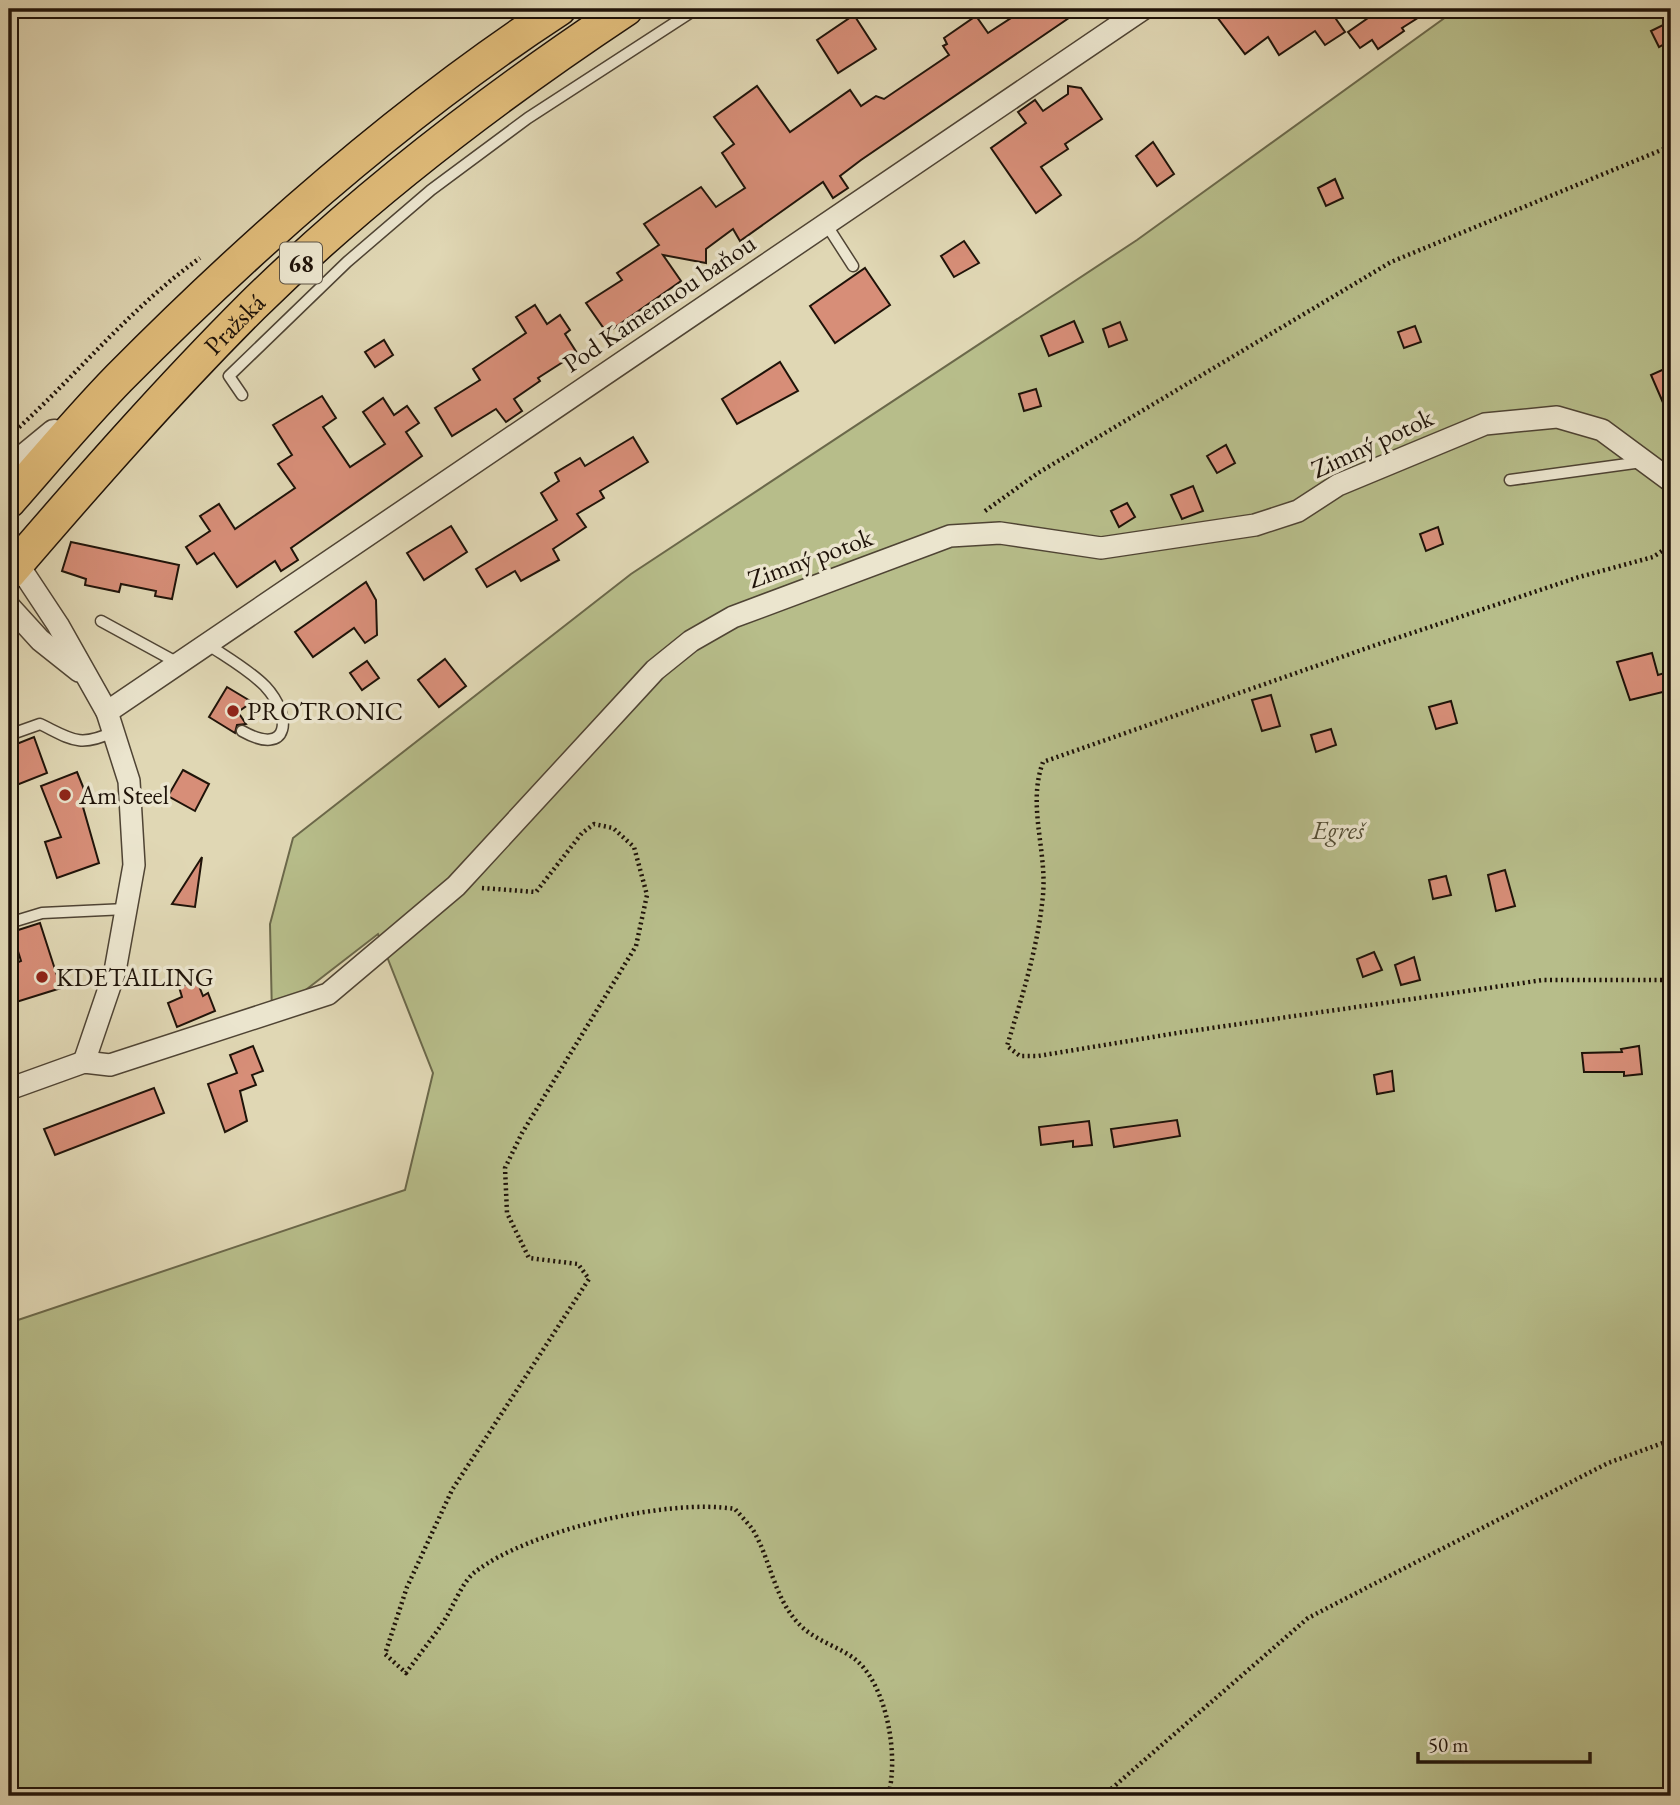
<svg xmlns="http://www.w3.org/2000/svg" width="1680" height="1805" viewBox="0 0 1680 1805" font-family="'EB Garamond',serif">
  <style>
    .green { fill: #b7bd8a; stroke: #6b684a; stroke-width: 2 }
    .building { fill: #d78e78; stroke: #1f1309; stroke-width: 2 }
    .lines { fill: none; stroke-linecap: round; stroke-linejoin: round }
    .service-casing { stroke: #4f4434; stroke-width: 13 }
    .minor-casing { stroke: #4f4434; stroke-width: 24 }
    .tertiary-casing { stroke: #4f4434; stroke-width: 29 }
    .primary-casing { stroke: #1f1309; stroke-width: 36 }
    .path { stroke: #1f1309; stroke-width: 4.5; stroke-dasharray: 2 3.5; stroke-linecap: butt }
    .service { stroke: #ebe5ce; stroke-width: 10 }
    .minor { stroke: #ebe5ce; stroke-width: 21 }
    .tertiary { stroke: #ebe5ce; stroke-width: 26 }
    .primary { stroke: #e0bc7a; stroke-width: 33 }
    .poi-dot { fill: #8f2418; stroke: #ebe5ce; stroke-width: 2.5 }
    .labels { text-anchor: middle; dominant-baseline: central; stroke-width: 7; stroke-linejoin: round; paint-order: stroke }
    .shield { fill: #ebe5ce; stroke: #5c5244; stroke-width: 2 }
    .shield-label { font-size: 24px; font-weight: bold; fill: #1f1309 }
    .street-label { font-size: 26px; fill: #1f1309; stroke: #ebe5ce }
    .poi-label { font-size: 26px; fill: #1f1309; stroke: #ebe5ce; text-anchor: start }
    .park-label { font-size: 26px; font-style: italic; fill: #544e36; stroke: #ebe5ce }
  </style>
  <rect width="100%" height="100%" fill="#e0d7b4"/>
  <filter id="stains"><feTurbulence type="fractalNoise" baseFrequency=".00286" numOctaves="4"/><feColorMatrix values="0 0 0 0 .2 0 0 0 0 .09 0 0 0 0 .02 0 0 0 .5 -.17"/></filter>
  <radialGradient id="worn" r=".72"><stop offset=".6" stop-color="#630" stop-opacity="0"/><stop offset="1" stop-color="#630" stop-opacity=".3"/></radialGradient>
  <path class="green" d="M1457 9H1671V1796H9V1323L405 1190 433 1073 378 934 272 1016 270 924 293 838 631 574 1137 240Z"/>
  <g class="building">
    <path d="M1025 9H1082L861 160 840 176 848 188 833 198 823 182 740 241 733 229 706 249V263L663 255 681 281 607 333 586 303 622 280 617 273 659 245 644 224 701 187 716 207 745 188 722 153 734 144 714 117 757 86 790 132 850 90 861 106 876 96 884 99 949 55 943 46 947 44 944 38 976 16 988 33Z"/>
    <path d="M1211 9H1329L1345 32 1325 45 1315 31 1279 55 1268 37 1245 54Z"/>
    <path d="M1381 9H1432L1402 28 1404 31 1378 49 1372 40 1360 48 1348 32Z"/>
    <path d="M854 15 876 49 838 73 817 40Z"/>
    <path d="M1671 21V40L1659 47 1651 31Z"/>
    <path d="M1068 86 1081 88 1102 119 1065 144 1068 149 1041 167 1061 195 1036 213 991 148 1026 123 1018 112 1035 100 1043 111 1068 94Z"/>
    <path d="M1153 142 1174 174 1157 186 1136 156Z"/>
    <path d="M1335 179 1343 198 1326 206 1318 188Z"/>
    <path d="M964 241 979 263 954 277 941 256Z"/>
    <path d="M865 268 890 305 835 343 810 306Z"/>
    <path d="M535 305 547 324 560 315 570 330 565 334 577 353 538 378 540 381 514 399 522 411 506 422 496 409 452 436 435 408 480 380 473 369 526 333 516 317Z"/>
    <path d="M1074 321 1083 342 1049 356 1041 336Z"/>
    <path d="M1120 322 1127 340 1109 347 1103 329Z"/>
    <path d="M1415 326 1421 342 1404 348 1398 332Z"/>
    <path d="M384 340 393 355 375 367 365 352Z"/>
    <path d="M780 362 798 391 737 424 722 399Z"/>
    <path d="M1671 366V421L1651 375Z"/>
    <path d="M1036 389 1041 406 1024 411 1019 394Z"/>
    <path d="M322 396 336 418 323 427 350 467 385 444 363 412 383 398 394 415 407 406 419 423 406 432 422 456 291 548 298 560 281 571 275 561 237 587 214 553 197 564 186 547 210 531 200 516 219 504 235 529 295 488 278 464 292 455 273 425Z"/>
    <path d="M633 437 648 462 600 491 604 498 577 514 586 527 553 549 559 560 521 581 515 571 487 587 476 569 557 520 541 493 559 481 555 473 580 458 585 466Z"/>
    <path d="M1226 445 1235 463 1217 473 1207 456Z"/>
    <path d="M1193 486 1203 511 1182 519 1171 495Z"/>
    <path d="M1127 503 1135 517 1119 527 1111 511Z"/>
    <path d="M451 526 467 552 424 580 407 553Z"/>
    <path d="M1438 527 1443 544 1426 551 1420 534Z"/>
    <path d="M71 542 179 565 172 599 155 596 156 591 121 584 119 592 85 585 86 579 62 571Z"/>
    <path d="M366 582 376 600 377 635 365 643 354 628 313 657 295 632Z"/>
    <path d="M1652 653 1658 675 1671 671V690L1630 700 1617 662Z"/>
    <path d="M445 659 466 686 439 707 418 680Z"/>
    <path d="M367 661 379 678 362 690 350 673Z"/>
    <path d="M227 687 252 702 238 712 246 724 237 725 235 733 209 717Z"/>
    <path d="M1271 695 1280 726 1262 731 1252 700Z"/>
    <path d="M1451 701 1457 723 1436 729 1429 707Z"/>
    <path d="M1331 729 1336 745 1316 752 1311 735Z"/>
    <path d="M34 737 47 773 9 788V747Z"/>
    <path d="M183 770 209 784 195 811 168 796Z"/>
    <path d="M77 772 90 804 83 807 99 863 57 878 45 842 61 837 41 786Z"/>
    <path d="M202 857 195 907 172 904Z"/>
    <path d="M1505 870 1515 906 1496 911 1488 875Z"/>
    <path d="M1446 876 1451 895 1433 899 1429 880Z"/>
    <path d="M40 923 61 988 13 1003 9 991V966L21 961 12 932Z"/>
    <path d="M1374 952 1382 970 1363 977 1357 959Z"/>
    <path d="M1414 957 1420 980 1401 985 1395 965Z"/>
    <path d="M197 981 203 996 208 993 215 1011 177 1027 168 1003 182 997 179 987Z"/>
    <path d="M253 1046 263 1071 252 1075 256 1085 240 1091 247 1121 225 1132 208 1084 237 1073 230 1055Z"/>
    <path d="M1639 1046 1642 1074 1624 1076V1072H1584L1582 1053 1622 1052 1621 1049Z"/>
    <path d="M1392 1071 1394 1091 1377 1094 1374 1075Z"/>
    <path d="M154 1088 164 1113 55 1155 44 1129Z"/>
    <path d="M1177 1120 1180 1136 1114 1147 1111 1129Z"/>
    <path d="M1089 1121 1092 1145 1073 1147V1141L1041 1145 1039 1127Z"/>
  </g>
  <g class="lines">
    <defs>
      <g id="service">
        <path d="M826 224 853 266"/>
        <path d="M242 395 229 376 347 262 431 190 528 118 696 9"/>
        <path d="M1510 480 1642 462"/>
        <path d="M101 621 178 663"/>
        <path d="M207 644C226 657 248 669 265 686 293 716 290 758 242 731"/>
        <path d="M9 735 40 724C71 739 79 748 113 732"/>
        <path d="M9 923 42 913 126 909"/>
      </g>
      <g id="minor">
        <path d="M17 563 58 625 107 712 129 781 134 865 115 971 84 1062"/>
        <path d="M9 606 40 640 79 671"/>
        <path d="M107 712 1143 9"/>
        <path d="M9 1089 84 1062 110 1065 328 994 456 886 655 670 691 641 733 617 950 536 1000 533 1101 548 1255 525 1298 511 1338 485 1485 424 1557 417 1602 430 1671 481"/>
      </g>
      <path id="tertiary" d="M9 463 26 456 54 433"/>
      <g id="primary">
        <path d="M9 501C45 460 81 417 119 378 250 246 404 110 559 9"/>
        <path id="s1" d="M9 573C88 481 167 391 252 306 365 195 495 96 626 9"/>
      </g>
    </defs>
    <use href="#service" class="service-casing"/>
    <use href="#minor" class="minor-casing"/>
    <use href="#tertiary" class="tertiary-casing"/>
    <use href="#primary" class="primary-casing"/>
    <g class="path">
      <path d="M15 431C78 374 131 307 200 258"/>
      <path d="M985 511 1038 473 1391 262 1671 146"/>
      <path d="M1671 545 1653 557 1579 577 1370 647 1043 762C1027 805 1047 850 1043 895 1038 947 1022 997 1007 1046L1020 1056H1038L1177 1033 1543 980H1671"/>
      <path d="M482 888 536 892 582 833 594 824 613 828 634 847 647 895 636 946 522 1133 505 1168 507 1213 529 1258 578 1264 589 1279 452 1490 407 1587 385 1654 406 1673C418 1656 432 1639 444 1621 453 1607 462 1582 475 1572 529 1530 669 1498 735 1509 741 1516 748 1523 753 1530 771 1560 774 1600 801 1626 816 1641 840 1647 856 1660 888 1687 899 1759 888 1796"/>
      <path d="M1103 1796 1308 1618 1608 1463 1671 1440"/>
    </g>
    <use href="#service" class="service"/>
    <use href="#minor" class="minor"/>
    <use href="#tertiary" class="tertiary"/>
    <use href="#primary" class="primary"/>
  </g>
  <g class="poi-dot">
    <circle cx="233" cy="711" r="7"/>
    <circle cx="65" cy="795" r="7"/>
    <circle cx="42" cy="977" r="7"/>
  </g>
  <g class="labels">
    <rect class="shield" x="280" y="242.5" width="42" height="41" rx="5"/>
    <g class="shield-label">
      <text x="301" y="263">68</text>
    </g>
    <g class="street-label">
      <text transform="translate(659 303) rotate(-34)">Pod Kamennou baňou</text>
      <text stroke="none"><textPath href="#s1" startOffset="336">Pražská</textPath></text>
      <text transform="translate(1372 443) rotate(-25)">Zimný potok</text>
      <text transform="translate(810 558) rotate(-20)">Zimný potok</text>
    </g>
    <g class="poi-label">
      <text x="247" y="711">PROTRONIC</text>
      <text x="79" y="795">Am Steel</text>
      <text x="56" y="977">KDETAILING</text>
    </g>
    <g class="park-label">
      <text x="1338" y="830">Egreš</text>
    </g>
  </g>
  <rect width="1680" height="1805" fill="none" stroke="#e0d7b4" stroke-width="35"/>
  <rect x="10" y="10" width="1659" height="1784" fill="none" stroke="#1f1309" stroke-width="3.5"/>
  <rect x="18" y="18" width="1645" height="1770" fill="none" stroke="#1f1309" stroke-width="2"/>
  <path d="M1418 1752v10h172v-10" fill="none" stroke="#1f1309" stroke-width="3.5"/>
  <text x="1428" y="1752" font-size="21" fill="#1f1309" stroke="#ebe5ce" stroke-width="5" paint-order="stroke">50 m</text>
  <rect width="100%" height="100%" filter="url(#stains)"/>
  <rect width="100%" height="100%" fill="url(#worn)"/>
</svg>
